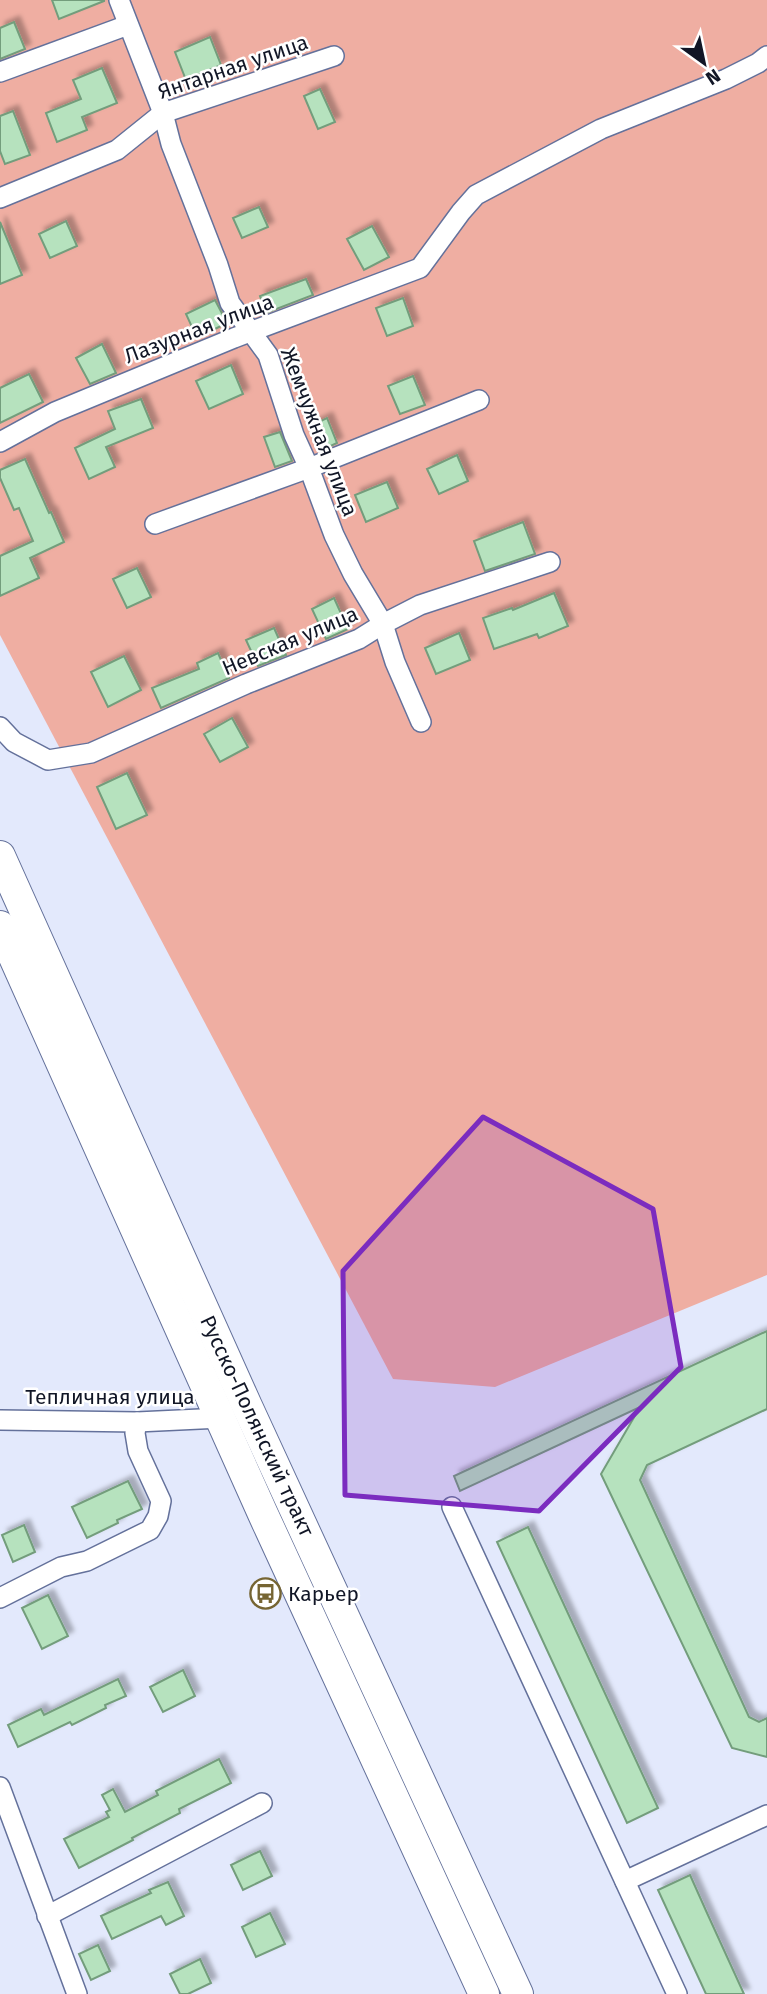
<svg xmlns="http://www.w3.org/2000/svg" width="767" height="1994" viewBox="0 0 767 1994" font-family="'Fira Sans',sans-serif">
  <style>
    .green { fill: #efaea2 }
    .building { fill: #b6e2be; stroke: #739d7c; stroke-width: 2; filter: url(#shadow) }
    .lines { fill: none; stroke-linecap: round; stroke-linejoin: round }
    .minor-casing { stroke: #64719b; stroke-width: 22 }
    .primary-casing { stroke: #64719b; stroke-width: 32 }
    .minor { stroke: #fff; stroke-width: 19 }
    .primary { stroke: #fff; stroke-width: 30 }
    .marked { fill: #7b2cbf; fill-opacity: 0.2; stroke: #7b2cbf; stroke-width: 5; stroke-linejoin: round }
    .labels { text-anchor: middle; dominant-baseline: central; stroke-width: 5; stroke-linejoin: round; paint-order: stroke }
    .street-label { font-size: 21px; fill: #111626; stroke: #fff }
    .poi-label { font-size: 21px; fill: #111626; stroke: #fff; text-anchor: start }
  </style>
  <defs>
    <filter id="shadow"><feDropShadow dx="5.5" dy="-5.5" stdDeviation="2" flood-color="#0004"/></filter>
  </defs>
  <rect width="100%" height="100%" fill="#e3e9fc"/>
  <path class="green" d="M0 0H767V1275L495 1387 393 1379 0 635Z"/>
  <g class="building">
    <path d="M52 0H104V1L59 19Z"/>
    <path d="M14 22 25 49 0 59V28Z"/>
    <path d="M210 37 221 65 186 80 175 52Z"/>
    <path d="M102 68 117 103 82 117 87 130 57 142 46 113 81 99 73 80Z"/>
    <path d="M320 89 335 122 318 129 304 96Z"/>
    <path d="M13 111 30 155 5 164 0 151V116Z"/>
    <path d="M259 207 268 227 242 238 233 218Z"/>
    <path d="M66 221 77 246 50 258 39 234Z"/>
    <path d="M0 222 22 275 0 284Z"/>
    <path d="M372 226 389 257 364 270 347 239Z"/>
    <path d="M306 279 313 295 266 313 260 296Z"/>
    <path d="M403 298 413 326 387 336 376 308Z"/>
    <path d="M215 300 227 323 197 338 186 314Z"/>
    <path d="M102 344 116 373 90 384 76 358Z"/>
    <path d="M231 365 243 394 209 409 196 381Z"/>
    <path d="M29 374 43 402 0 423V388Z"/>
    <path d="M413 376 425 405 400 414 388 386Z"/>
    <path d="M141 399 153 428 106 447 115 467 89 479 75 448 115 429 108 411Z"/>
    <path d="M327 418 337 443 322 450 312 425Z"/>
    <path d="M280 432 292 461 275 467 264 437Z"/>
    <path d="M457 455 468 481 439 494 427 469Z"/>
    <path d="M25 459 49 513 51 512 64 542 30 558 39 578 0 596V556L33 541 19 508 14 510 0 478V470Z"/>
    <path d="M387 482 398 508 366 522 355 495Z"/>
    <path d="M523 522 535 554 485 571 474 541Z"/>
    <path d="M137 568 151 597 127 608 113 579Z"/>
    <path d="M554 593 568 626 539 638 537 634 494 649 483 618 512 608 513 610Z"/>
    <path d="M334 598 348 629 326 639 312 609Z"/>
    <path d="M274 628 286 655 258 666 246 640Z"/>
    <path d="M459 633 470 660 436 674 425 648Z"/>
    <path d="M218 653 229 678 161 708 152 688 199 669 197 663Z"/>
    <path d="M124 656 141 690 108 707 91 672Z"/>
    <path d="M232 718 248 747 220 762 204 734Z"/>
    <path d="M127 773 147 815 116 829 97 787Z"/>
    <path d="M767 1331V1409L647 1465 640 1480 749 1717 759 1722 767 1718V1757L732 1748 601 1474 640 1407 460 1491 454 1476Z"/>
    <path d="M128 1481 142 1509 117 1520 118 1523 87 1538 72 1507Z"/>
    <path d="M24 1525 35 1552 13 1562 2 1535Z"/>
    <path d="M528 1527 658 1808 627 1823 497 1542Z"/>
    <path d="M48 1595 68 1636 42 1649 22 1608Z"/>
    <path d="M183 1670 195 1696 163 1712 150 1687Z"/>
    <path d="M118 1679 126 1696 105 1705 106 1708 72 1725 70 1722 18 1747 8 1725 41 1709 44 1715Z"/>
    <path d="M219 1759 231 1783 179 1809 180 1813 132 1838 133 1840 79 1868 64 1839 109 1817 106 1812 110 1810 102 1795 113 1789 125 1812 158 1795 156 1791Z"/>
    <path d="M260 1851 272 1876 243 1890 231 1865Z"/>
    <path d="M690 1875 707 1913 744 1994H706L658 1890Z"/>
    <path d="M168 1882 184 1916 166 1925 161 1916 112 1939 101 1916 151 1893 149 1890Z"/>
    <path d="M270 1913 285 1944 256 1957 242 1927Z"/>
    <path d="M98 1945 110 1971 91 1980 79 1954Z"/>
    <path d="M200 1959 211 1983 188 1994H180L170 1974Z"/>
  </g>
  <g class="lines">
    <defs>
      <g id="minor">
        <path d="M119 0 163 113 171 144 218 265 230 303 268 355 294 435 309 468 334 535 353 574 383 624 395 662 421 722"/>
        <path d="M0 72 128 25"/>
        <path d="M0 198 117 150 163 113 334 56"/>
        <path d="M0 442 55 412 234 338 420 268 461 212 476 195 601 129 726 79 758 63 767 56"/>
        <path d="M155 524 309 468 479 400"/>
        <path d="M0 727 14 742 48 760 91 753 246 684 359 639 383 624 420 605 550 562"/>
        <path d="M0 1420 137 1422 221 1418"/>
        <path d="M452 1507 677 1994"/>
        <path d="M0 1598 61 1567 87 1561 150 1530 158 1516 161 1501 138 1451 135 1433 137 1422"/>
        <path d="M0 1787 77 1994"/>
        <path d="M625 1881 767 1815"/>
        <path d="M47 1916 262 1803"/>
      </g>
      <g id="primary">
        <path d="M0 856 247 1406 518 1994"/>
        <path d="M0 926 263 1514 484 1994"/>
      </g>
    </defs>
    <use href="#minor" class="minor-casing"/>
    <use href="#primary" class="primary-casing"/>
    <use href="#minor" class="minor"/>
    <use href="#primary" class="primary"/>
  </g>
  <path class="marked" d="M483 1117 653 1209 681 1367 539 1511 345 1495 343 1271Z"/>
  <defs>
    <symbol id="bus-ring" viewBox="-11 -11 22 22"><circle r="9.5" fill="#fff" stroke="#766533" stroke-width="1.5"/><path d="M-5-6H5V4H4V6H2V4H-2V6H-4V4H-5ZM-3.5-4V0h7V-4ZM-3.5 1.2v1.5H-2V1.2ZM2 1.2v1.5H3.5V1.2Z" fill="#766533"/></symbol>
  </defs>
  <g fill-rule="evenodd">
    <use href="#bus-ring" x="248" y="1576" width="35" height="35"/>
  </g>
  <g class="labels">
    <g class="street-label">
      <text transform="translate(233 67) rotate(-19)">Янтарная улица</text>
      <text transform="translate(199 329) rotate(-21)">Лазурная улица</text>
      <text transform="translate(319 432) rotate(69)">Жемчужная улица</text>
      <text transform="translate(290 641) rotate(-23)">Невская улица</text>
      <text x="110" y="1397">Тепличная улица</text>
      <text transform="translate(257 1426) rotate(65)">Русско-Полянский тракт</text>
    </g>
    <g class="poi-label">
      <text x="288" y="1594">Карьер</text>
    </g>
  </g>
  <g transform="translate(704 63) rotate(147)" stroke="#ffffff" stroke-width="5" paint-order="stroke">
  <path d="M0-5L12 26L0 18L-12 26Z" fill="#111626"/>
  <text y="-10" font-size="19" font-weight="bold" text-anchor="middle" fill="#111626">N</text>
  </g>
</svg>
